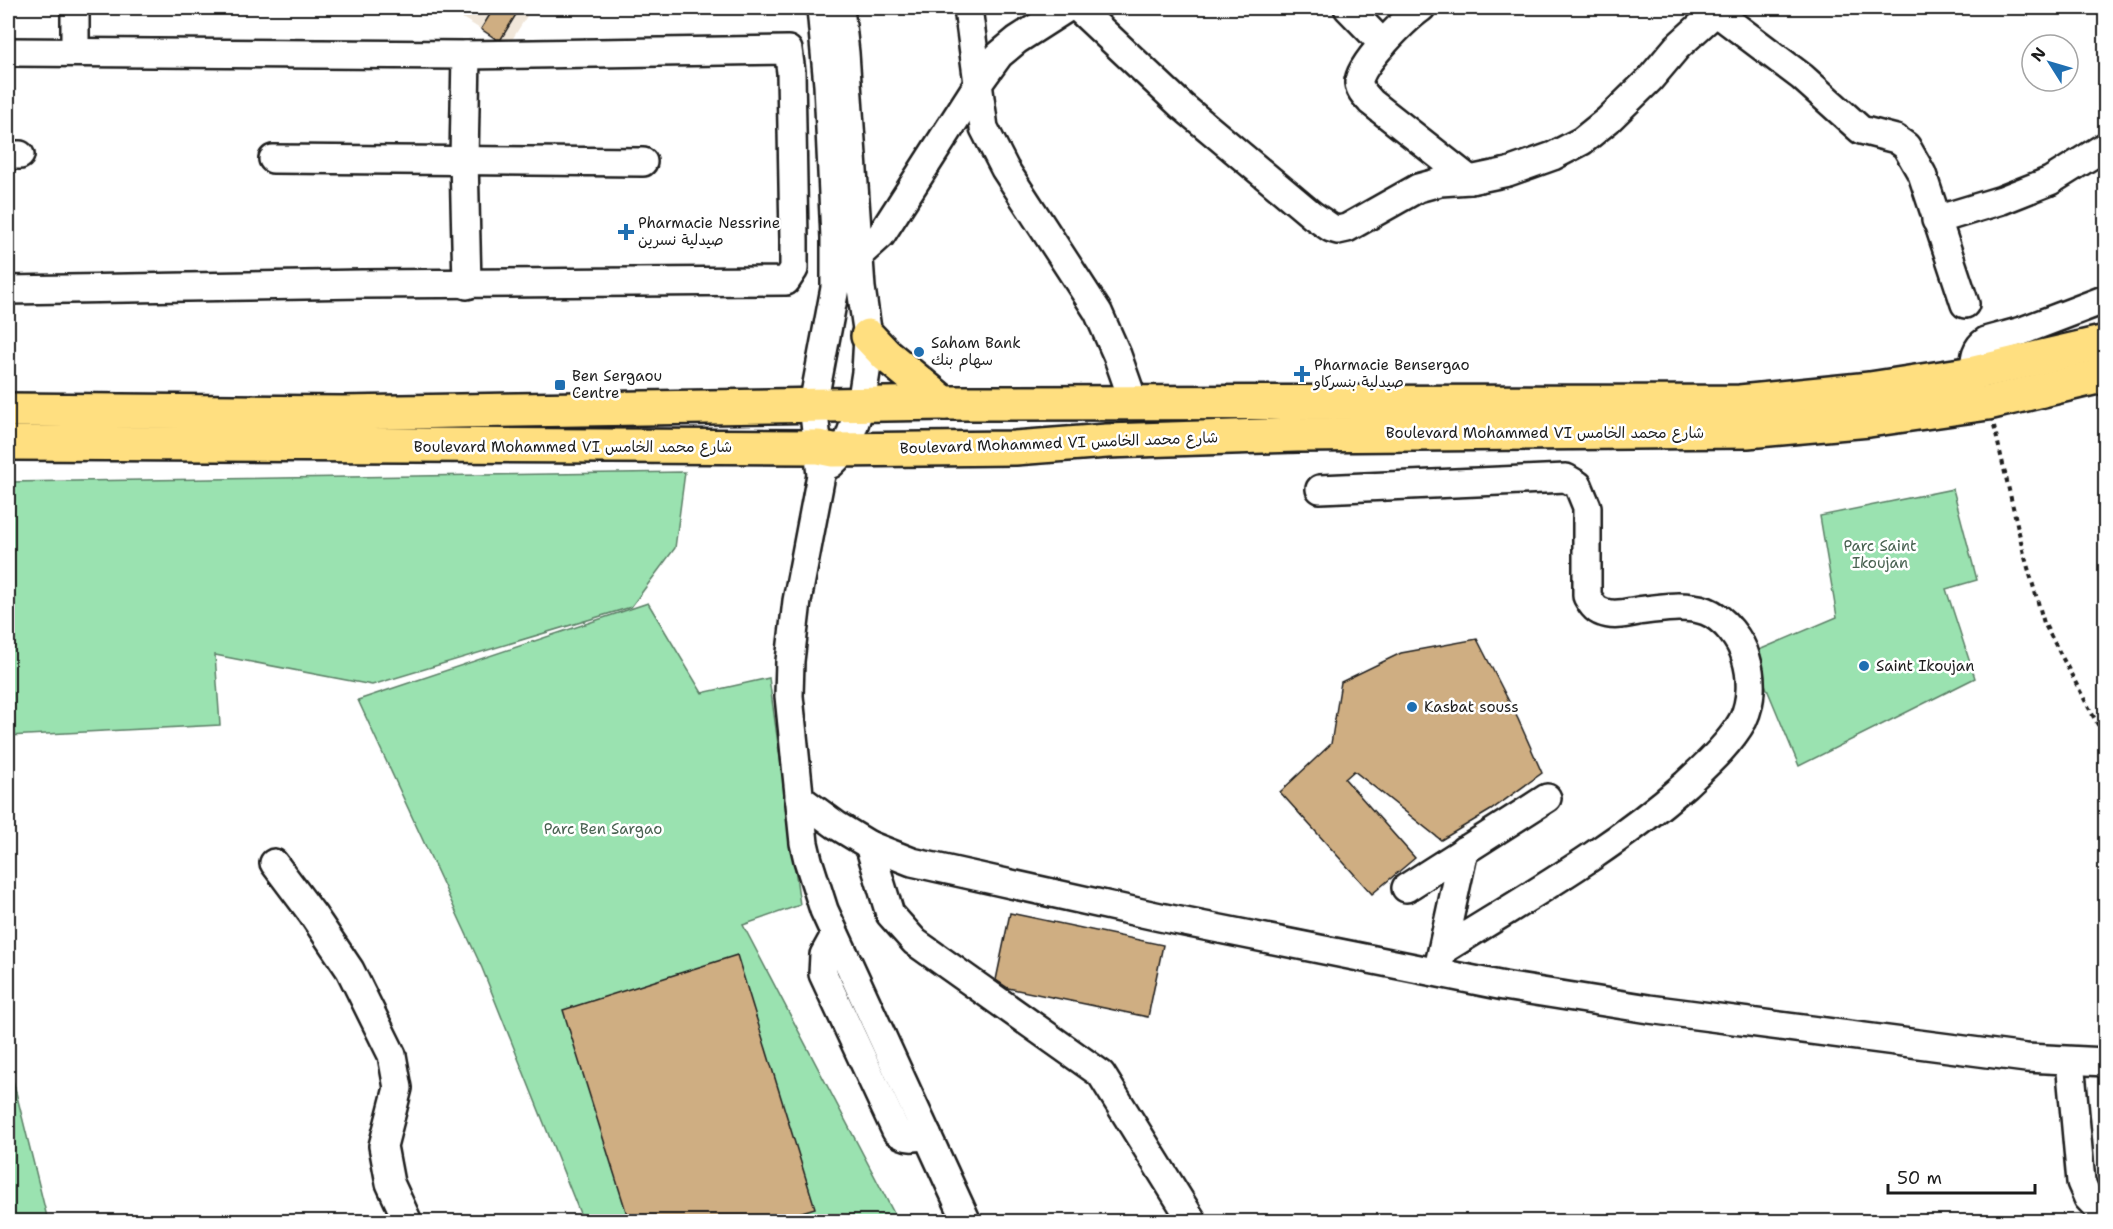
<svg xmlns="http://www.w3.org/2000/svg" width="2113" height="1229" viewBox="0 0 2113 1229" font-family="'Shantell Sans','Playpen Sans Arabic',sans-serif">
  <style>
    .built { fill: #f1e7da }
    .green { fill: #9ae2b0; stroke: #5b7f66; stroke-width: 1.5 }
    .building { fill: #cfae82; stroke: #1c1c1c; stroke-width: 1.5 }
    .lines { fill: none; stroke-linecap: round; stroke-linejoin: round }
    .minor-casing { stroke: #1c1c1c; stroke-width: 32 }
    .major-casing { stroke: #1c1c1c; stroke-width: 38 }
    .path { stroke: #1c1c1c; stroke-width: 4; stroke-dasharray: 4.5 4.5; stroke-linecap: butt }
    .minor { stroke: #fff; stroke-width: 27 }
    .major { stroke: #ffdf80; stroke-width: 33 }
    .poi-dot { fill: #1f6fb2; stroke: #fff; stroke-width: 2 }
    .labels { text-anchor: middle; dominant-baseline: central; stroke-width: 5; stroke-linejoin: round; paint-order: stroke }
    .poi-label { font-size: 15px; fill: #1c1c1c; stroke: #fff; text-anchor: start }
    .street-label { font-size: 15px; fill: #1c1c1c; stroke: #fff }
    .park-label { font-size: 15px; fill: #486150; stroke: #fff }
  </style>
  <rect width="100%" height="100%" fill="#fff"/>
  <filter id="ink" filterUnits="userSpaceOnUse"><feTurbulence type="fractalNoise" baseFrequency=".0167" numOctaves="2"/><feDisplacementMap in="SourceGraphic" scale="12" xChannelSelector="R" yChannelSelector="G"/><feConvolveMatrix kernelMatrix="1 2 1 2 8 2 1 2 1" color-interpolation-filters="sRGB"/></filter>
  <g filter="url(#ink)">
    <path class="built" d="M446 8H532L508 46Z"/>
    <g class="green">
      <path d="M685 472 675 548 631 607 372 685 215 655 220 725 8 736V482Z"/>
      <path d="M1953 489 1977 580 1946 589 1975 678 1799 766 1752 653 1837 617 1820 516Z"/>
      <path d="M648 603 702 693 769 678 800 905 743 925 898 1221H583L482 968 358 700Z"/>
      <path d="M8 1060 48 1221H8Z"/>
    </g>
    <g class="building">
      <path d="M494 8H520L501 39H496L481 29Z"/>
      <path d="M1477 639 1518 719 1542 773 1491 810 1441 840 1354 771 1345 779 1415 858 1372 894 1280 792 1331 744 1341 682 1401 653Z"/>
      <path d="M1010 913 1163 945 1148 1017 1008 988 996 980Z"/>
      <path d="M737 955 815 1208 772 1221H629L563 1010Z"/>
    </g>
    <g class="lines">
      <defs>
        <g id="minor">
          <path d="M821 8 828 85 835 238V288L813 405 821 475 797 601 790 661 789 696 804 843 808 860 824 910 967 1222"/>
          <path d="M968 8 984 128 1005 169 1098 312 1117 355 1134 403"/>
          <path d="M1078 8 1182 106 1312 215 1331 228 1338 230 1347 228 1418 188 1440 182 1470 180 1508 172 1553 156 1582 141 1608 120 1650 79 1677 47 1720 8"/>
          <path d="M1348 8 1383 44"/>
          <path d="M1421 8C1407 18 1357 66 1359 83 1360 91 1366 96 1371 102L1470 180"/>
          <path d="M1716 12 1802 77 1861 130 1896 139 1906 146 1922 174 1965 304"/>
          <path d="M8 52 466 55 788 50 791 72 794 240V269L786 281 362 284 8 290"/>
          <path d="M75 52V8"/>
          <path d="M466 55 464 159 467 285"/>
          <path d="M8 155H20"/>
          <path d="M273 159 643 162"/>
          <path d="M1936 220 2002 200 2050 181 2106 146"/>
          <path d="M860 254 881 235 978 84 999 55 1017 40 1067 8"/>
          <path d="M1974 373C1975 360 1974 349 1986 341L2022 331 2106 299"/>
          <path d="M831 464 845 450 861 405 866 372 868 336 861 288 845 53 840 8"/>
          <path d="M1320 489 1566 478 1578 485 1587 507V596C1591 603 1595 610 1602 612 1614 617 1627 613 1638 611 1660 608 1684 604 1706 611 1724 618 1741 640 1746 658 1752 677 1752 701 1743 720 1729 745 1706 765 1686 784 1612 850 1526 898 1443 950"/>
          <path d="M799 798 836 825 869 845 912 862 1160 917 1504 986 1649 1009 2026 1058 2106 1062"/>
          <path d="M869 845 890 914 915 942 1101 1074 1193 1222"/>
          <path d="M274 863 313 915 350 970 392 1055 398 1088 383 1146 390 1183 408 1222"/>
          <path d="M1406 888 1547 798"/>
          <path d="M835 935 824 955 823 974 896 1131C907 1139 913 1138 927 1135"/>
          <path d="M1440 960 1464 850"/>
          <path d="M2070 1061 2081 1182 2088 1198 2106 1217"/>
        </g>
        <g id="major">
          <path d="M868 336 886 355 944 403"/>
          <path d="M8 410 343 413 944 403 1740 402 1870 389 1974 373 2106 342"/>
          <path d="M8 443 818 447 833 450 1015 448 1107 441 1297 435 1747 431 1869 420 1988 403 2106 375"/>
        </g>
      </defs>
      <use href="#minor" class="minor-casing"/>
      <use href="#major" class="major-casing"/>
      <path class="path" d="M1994 426 2024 554 2044 623 2106 740"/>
      <use href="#minor" class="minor"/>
      <use href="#major" class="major"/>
    </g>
  </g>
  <g class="poi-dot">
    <path d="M623 223h6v6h6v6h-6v6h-6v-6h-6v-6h6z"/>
    <circle cx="919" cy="352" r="6"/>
    <path d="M1299 365h6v6h6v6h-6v6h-6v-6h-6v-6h6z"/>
    <rect x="554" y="379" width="12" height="12" rx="3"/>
    <circle cx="1864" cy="666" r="6"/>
    <circle cx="1412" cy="707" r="6"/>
  </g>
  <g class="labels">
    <g class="poi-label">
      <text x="638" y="223">Pharmacie Nessrine<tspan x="638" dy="17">صيدلية نسرين</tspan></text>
      <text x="931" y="343">Saham Bank<tspan x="931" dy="17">سهام بنك</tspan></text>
      <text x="1314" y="365">Pharmacie Bensergao<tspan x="1314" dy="17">صيدلية بنسركاو</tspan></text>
      <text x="572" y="376">Ben Sergaou<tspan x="572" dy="17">Centre</tspan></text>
      <text x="1876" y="666">Saint Ikoujan</text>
      <text x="1424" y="707">Kasbat souss</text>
    </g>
    <g class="street-label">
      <text x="1545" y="433">Boulevard Mohammed VI شارع محمد الخامس</text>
      <text transform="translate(1059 443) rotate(-2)">Boulevard Mohammed VI شارع محمد الخامس</text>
      <text x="573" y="447">Boulevard Mohammed VI شارع محمد الخامس</text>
    </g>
    <g class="park-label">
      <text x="1880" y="546">Parc Saint<tspan x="1880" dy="17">Ikoujan</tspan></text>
      <text x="603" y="829">Parc Ben Sargao</text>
    </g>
  </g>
  <rect width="2113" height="1229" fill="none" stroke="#fff" stroke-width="30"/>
  <rect x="15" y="15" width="2083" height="1199" fill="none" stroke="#1c1c1c" stroke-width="2" filter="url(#ink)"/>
  <g transform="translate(2050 63) rotate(307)"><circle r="28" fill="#ffffff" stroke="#a4a4a4" stroke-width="1.5"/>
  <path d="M0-4.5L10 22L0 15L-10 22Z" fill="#1f6fb2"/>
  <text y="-9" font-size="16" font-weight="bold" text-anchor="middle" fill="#1c1c1c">N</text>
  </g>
  <path d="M1888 1184v9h147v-9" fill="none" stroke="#1c1c1c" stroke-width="3"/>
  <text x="1897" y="1184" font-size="18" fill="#1c1c1c" stroke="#ffffff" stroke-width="4.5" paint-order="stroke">50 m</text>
</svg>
